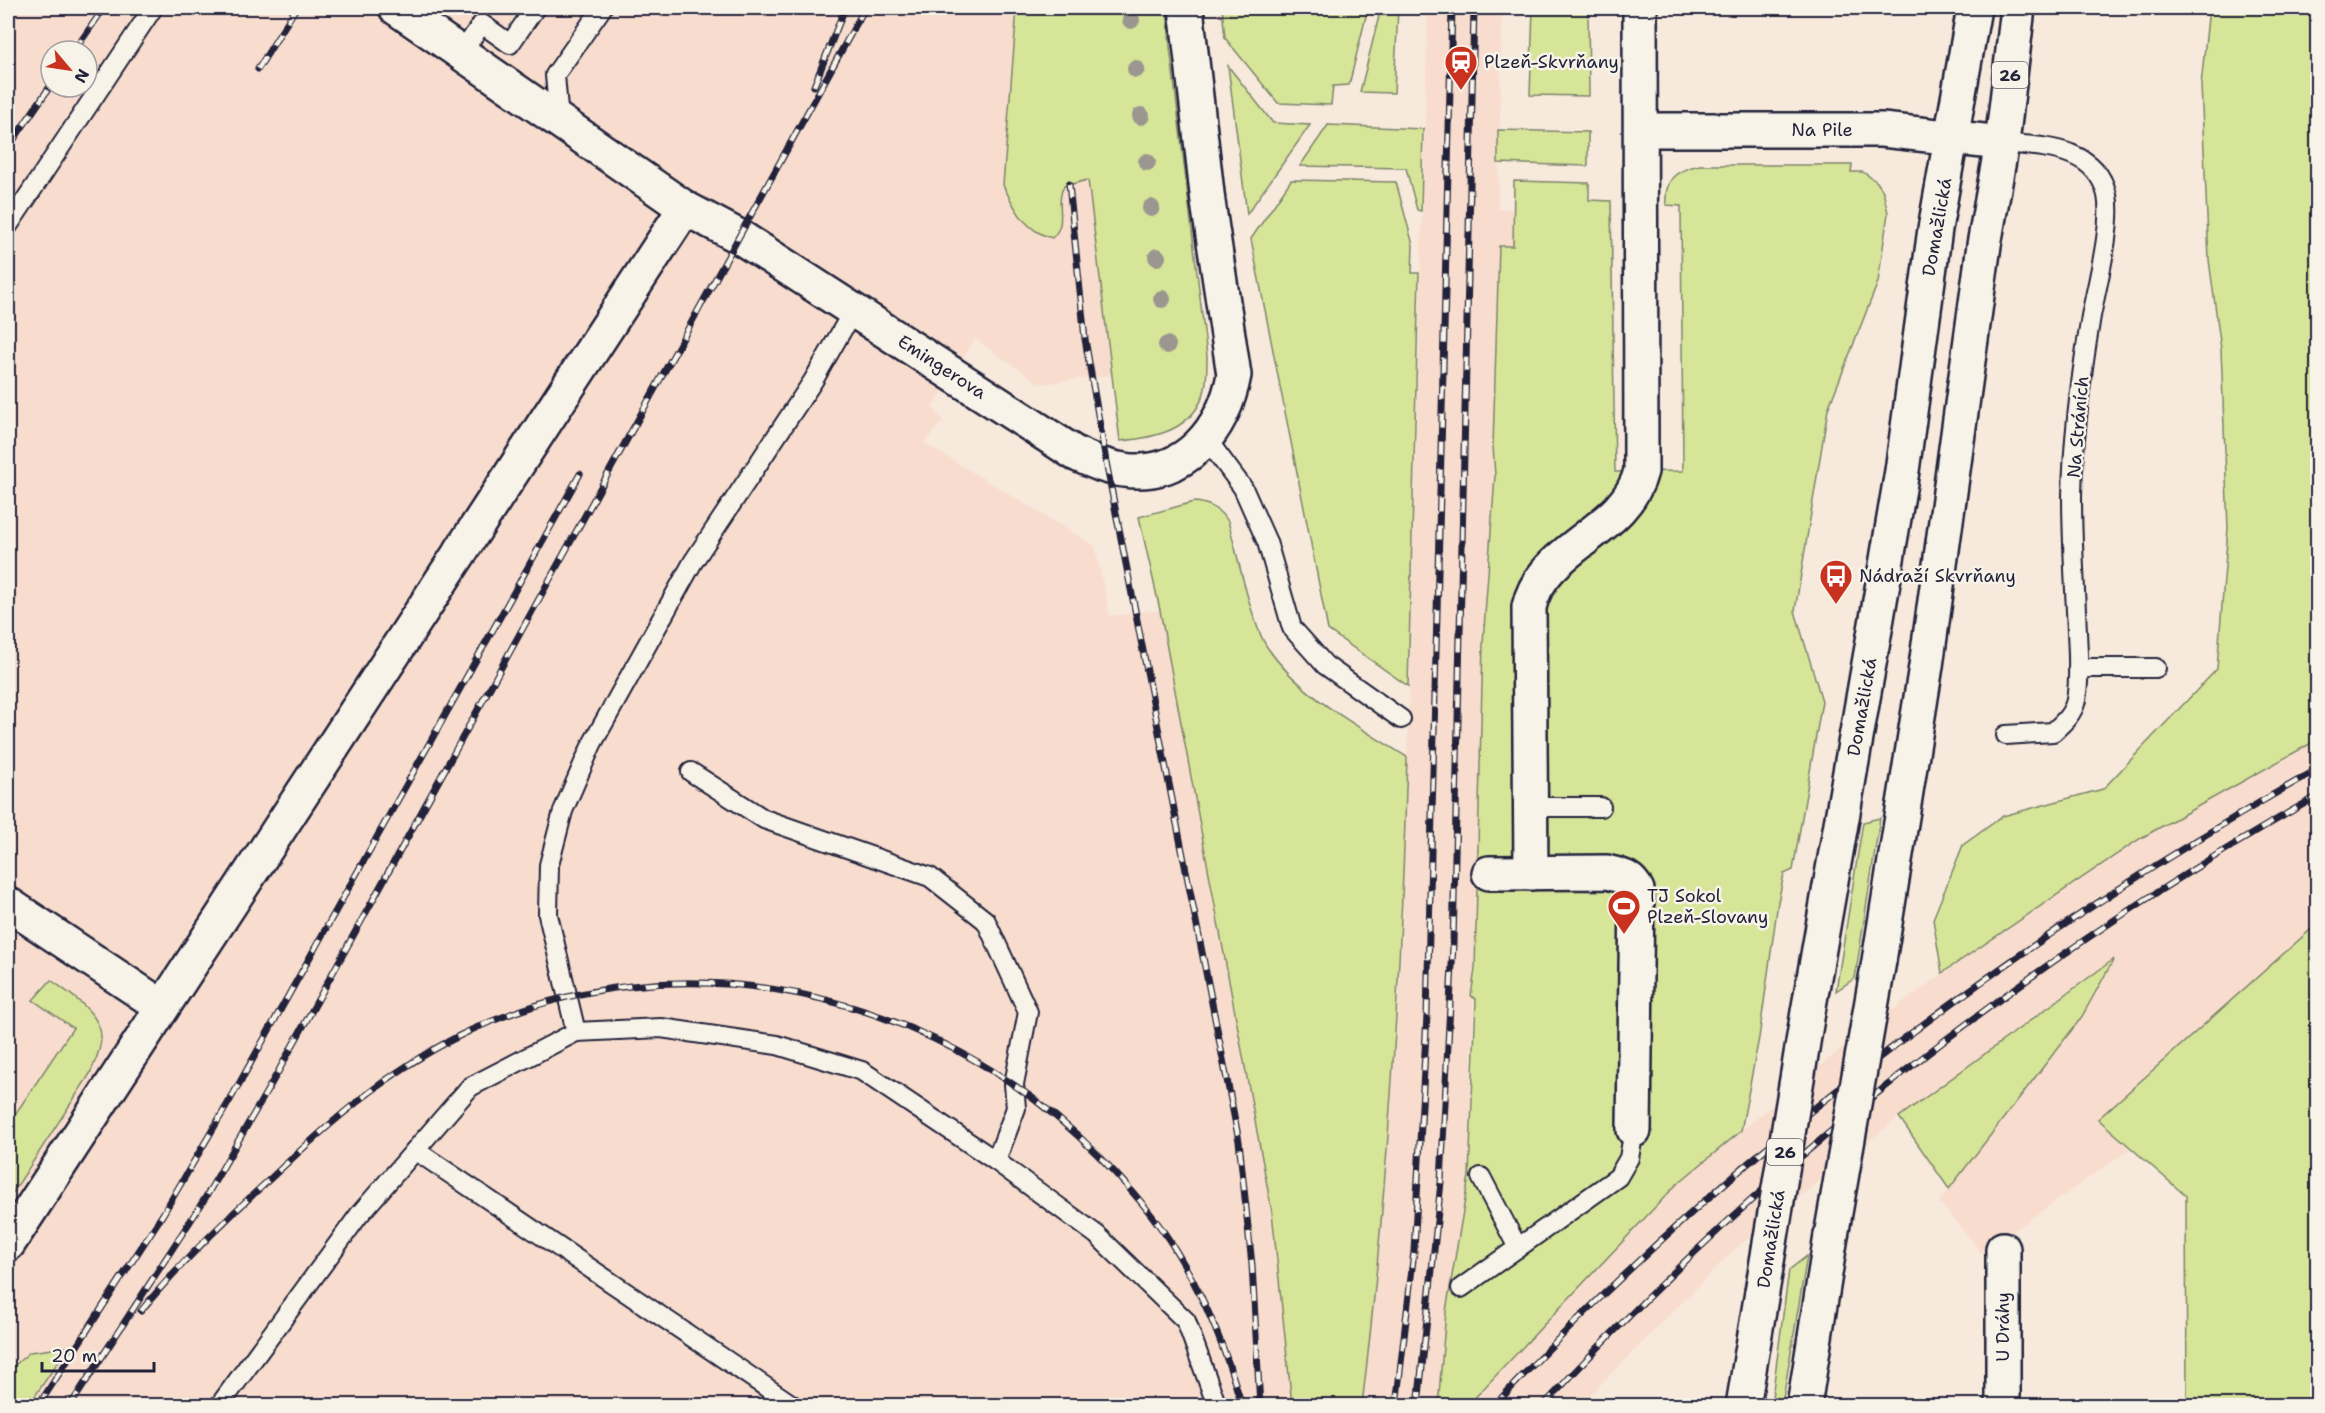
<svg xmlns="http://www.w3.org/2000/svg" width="2325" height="1413" viewBox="0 0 2325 1413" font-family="'Shantell Sans',sans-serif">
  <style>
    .built { fill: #f8ddce; fill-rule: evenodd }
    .green { fill: #d7e599; stroke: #7c846a; stroke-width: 1.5 }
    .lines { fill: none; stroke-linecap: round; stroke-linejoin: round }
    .lane-casing { stroke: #22223b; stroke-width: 22 }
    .street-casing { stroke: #22223b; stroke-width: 38 }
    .primary-casing { stroke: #22223b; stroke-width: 38 }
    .lane { stroke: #f7f3e8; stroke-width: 18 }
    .street { stroke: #f7f3e8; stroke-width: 33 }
    .primary { stroke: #f7f3e8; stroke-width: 33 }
    .rail-casing { stroke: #22223b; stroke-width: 7 }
    .rail { stroke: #f7f3e8; stroke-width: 4.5; stroke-dasharray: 14; stroke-linecap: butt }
    .primary-bridge-casing { stroke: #22223b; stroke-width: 38; stroke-linecap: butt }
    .primary-bridge { stroke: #f7f3e8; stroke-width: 33 }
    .tree { fill: #9b9690 }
    .labels { text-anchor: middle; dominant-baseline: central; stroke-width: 5; stroke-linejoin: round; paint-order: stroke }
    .shield { fill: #f7f3e8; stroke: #62616f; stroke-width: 1.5 }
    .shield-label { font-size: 16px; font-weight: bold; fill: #22223b }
    .poi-label { font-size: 18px; fill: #22223b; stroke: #f7f3e8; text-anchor: start }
    .street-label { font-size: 18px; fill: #22223b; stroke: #f7f3e8 }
  </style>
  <rect width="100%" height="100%" fill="#f7e9dc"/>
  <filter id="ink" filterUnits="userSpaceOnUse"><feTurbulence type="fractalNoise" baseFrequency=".0167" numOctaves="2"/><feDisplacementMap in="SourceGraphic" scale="12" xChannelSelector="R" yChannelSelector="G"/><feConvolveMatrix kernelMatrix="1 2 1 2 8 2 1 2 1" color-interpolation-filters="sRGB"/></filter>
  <g filter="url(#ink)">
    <g class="built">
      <path d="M8 8H1083L1112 375 1040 384 975 339 932 407 943 420 924 443 1095 546 1110 616 1160 610 1272 1212 1292 1405H8ZM51 51H87V87H51Z"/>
      <path d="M1428 8H1502L1498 209H1514L1513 247H1499L1493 446 1495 476 1483 643 1469 1176 1447 1311 1438 1405 1362 1406 1386 1175 1402 943Z"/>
      <path d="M2317 740V924L2098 1119 2130 1149 1982 1253 1939 1202 2081 1019 2050 1007 1899 1117 1735 1249 1580 1405 1468 1406 1677 1184 1859 1034 2040 904 2141 838Z"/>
    </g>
    <g class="green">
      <path d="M1017 8H1167L1170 47 1207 356C1207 367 1207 379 1205 389 1195 430 1155 438 1120 441L1088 180 1064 186C1054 203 1069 223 1052 238 1025 231 1015 209 1003 185Z"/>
      <path d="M1222 8H1368L1349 85 1333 86 1331 105 1278 103 1225 38Z"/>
      <path d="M1381 8H1398L1394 93 1360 92Z"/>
      <path d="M1533 8H1588L1589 96 1530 95Z"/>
      <path d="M2209 8H2317V740L2141 838 1942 973 1933 919 1963 845 2003 816 2103 789 2217 669 2228 528 2221 349 2209 260 2201 85Z"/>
      <path d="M1228 66 1273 123 1310 125 1247 214Z"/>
      <path d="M1328 125 1423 129 1421 211 1417 210 1406 168 1300 166Z"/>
      <path d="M1498 130 1588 132V166L1498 163Z"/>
      <path d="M1700 165H1852L1851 172H1863L1877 182 1883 191 1888 213 1878 282 1828 409 1795 611 1822 701 1793 870 1784 874 1778 902 1759 1038 1741 1131 1677 1184 1468 1405 1438 1406 1446 1311 1469 1176 1476 999 1471 996 1475 969 1483 643 1495 476 1493 446 1499 246H1513L1514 181 1589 183V200L1611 201 1615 472 1683 471 1681 206 1666 205C1664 179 1676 170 1700 165Z"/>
      <path d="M1291 180 1396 182 1413 245 1412 273H1419L1408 686 1328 630 1251 239Z"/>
      <path d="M1194 502C1210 503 1218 509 1228 521 1237 552 1251 623 1267 647 1301 697 1358 726 1407 757 1401 974 1388 1190 1362 1405H1292L1272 1212 1160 610 1139 517Z"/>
      <path d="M1880 818 1855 978 1836 991 1863 822Z"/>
      <path d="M2317 924V1405H2187L2186 1196 2098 1119Z"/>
      <path d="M2114 959 2081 1018 1949 1189 1899 1117Z"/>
      <path d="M51 980C68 993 102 1013 101 1038 101 1051 94 1063 90 1074L8 1200V1125L73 1028 33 1000Z"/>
      <path d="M1807 1256 1782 1405H1771L1789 1270Z"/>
      <path d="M68 1347 29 1405H8V1371L30 1352Z"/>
    </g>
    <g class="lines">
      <defs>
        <g id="lane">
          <path d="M461 53 482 24 510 44 535 8"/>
          <path d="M559 121 555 75 602 8"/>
          <path d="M2002 143C2042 147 2096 146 2107 195 2113 224 2097 285 2091 316 2081 376 2073 435 2072 496 2072 541 2075 587 2077 632 2078 654 2080 678 2076 700 2073 714 2063 723 2053 732L2006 735"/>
          <path d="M8 226 153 8"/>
          <path d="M1206 438 1243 488 1267 542 1292 628 1325 665 1401 719"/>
          <path d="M2078 668H2156"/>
          <path d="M691 772 764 819 930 877 986 921 1028 1012 1014 1084 1016 1108 996 1161"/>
          <path d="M1530 807H1601"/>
          <path d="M576 1032 548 915 549 865 563 811 592 744 693 562 813 381 853 311"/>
          <path d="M415 1150 794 1406"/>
          <path d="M1481 1177 1518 1248"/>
          <path d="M1461 1288 1618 1177 1629 1158 1634 1130"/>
          <path d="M219 1406 359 1215 470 1087 576 1032 661 1028 777 1045 862 1071 996 1161 1097 1235 1186 1321 1217 1406"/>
        </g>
        <g id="street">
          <path d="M396 8 685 208 740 237 1076 454C1092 461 1107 468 1124 470 1185 479 1224 429 1234 375L1208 202 1186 8"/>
          <path d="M1641 130H1882L2002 143"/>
          <path d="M1489 873 1607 872C1621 876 1630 876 1637 890L1634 1130"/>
          <path d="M1531 873 1529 607C1542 546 1626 532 1641 471L1640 8"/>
          <path d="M8 904 161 1006"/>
          <path d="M8 1244 685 208"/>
          <path d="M2003 1406V1249"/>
        </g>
        <g id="primary">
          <path d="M1879 961 1926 666 1984 245 2002 143 2018 8"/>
          <path d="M1808 1012 1876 624 1902 471 1935 229 1974 8"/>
          <path d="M1743 1406 1762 1292"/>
          <path d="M1804 1406 1831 1236"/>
        </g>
      </defs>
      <use href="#lane" class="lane-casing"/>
      <use href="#street" class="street-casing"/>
      <use href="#primary" class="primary-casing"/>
      <use href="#lane" class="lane"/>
      <use href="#street" class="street"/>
      <use href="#primary" class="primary"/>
      <defs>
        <g id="rail">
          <path d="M74 51 104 8"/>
          <path d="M258 69 296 8"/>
          <path d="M814 86 845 8"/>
          <path d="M8 148 51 85"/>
          <path d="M1069 184 1085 339 1107 467 1239 1141 1252 1265 1260 1406"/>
          <path d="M141 1311C180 1263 225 1220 270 1179 329 1123 388 1071 461 1035 676 930 936 990 1100 1157 1129 1187 1158 1219 1179 1256 1207 1302 1227 1354 1242 1406"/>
          <path d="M38 1406 163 1214 230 1100 580 474"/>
          <path d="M70 1406 204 1200 278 1072 865 8"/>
          <path d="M1396 1406 1414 1251 1427 1015 1452 8"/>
          <path d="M1418 1406 1441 1182 1453 945 1474 8"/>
          <path d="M1494 1406C1731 1151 2015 940 2318 769"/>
          <path d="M1543 1406C1766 1163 2030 957 2318 796"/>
        </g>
      </defs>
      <use href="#rail" class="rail-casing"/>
      <use href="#rail" class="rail"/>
      <defs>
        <g id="primary-bridge">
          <path d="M1831 1236 1879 961"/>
          <path d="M1762 1292 1808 1012"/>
        </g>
      </defs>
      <use href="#primary-bridge" class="primary-bridge-casing"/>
      <use href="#primary-bridge" class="primary-bridge"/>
    </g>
    <g class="tree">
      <circle cx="1131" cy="20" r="9"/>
      <circle cx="1136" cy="69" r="9"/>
      <circle cx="1141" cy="116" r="9"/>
      <circle cx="1147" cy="162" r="9"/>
      <circle cx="1151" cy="208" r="9"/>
      <circle cx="1157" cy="257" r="9"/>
      <circle cx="1162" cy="299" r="9"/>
      <circle cx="1167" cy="345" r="9"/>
    </g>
  </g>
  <defs>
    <symbol id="station-pin" viewBox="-11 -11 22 30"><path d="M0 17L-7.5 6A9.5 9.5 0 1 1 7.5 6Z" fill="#c8321e" stroke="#f7f3e8"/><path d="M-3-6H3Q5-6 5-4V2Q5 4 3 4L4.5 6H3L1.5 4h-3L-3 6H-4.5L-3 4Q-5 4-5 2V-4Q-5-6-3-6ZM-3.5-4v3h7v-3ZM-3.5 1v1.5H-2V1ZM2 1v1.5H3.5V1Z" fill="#fff"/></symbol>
    <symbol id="bus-pin" viewBox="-11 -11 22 30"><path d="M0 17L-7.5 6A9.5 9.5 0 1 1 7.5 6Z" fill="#c8321e" stroke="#f7f3e8"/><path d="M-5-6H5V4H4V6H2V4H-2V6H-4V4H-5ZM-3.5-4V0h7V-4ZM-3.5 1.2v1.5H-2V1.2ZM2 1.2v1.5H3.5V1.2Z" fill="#fff"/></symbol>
    <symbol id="stadium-pin" viewBox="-11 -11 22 30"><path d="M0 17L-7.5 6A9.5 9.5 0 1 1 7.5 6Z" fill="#c8321e" stroke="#f7f3e8"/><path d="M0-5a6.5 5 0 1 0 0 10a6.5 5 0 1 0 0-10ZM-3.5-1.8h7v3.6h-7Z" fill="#fff"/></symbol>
  </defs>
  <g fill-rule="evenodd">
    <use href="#station-pin" x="1442" y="43" width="38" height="52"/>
    <use href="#bus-pin" x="1817" y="557" width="38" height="52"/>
    <use href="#stadium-pin" x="1605" y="887" width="38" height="52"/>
  </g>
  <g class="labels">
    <g class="shield">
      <rect x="1992" y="62" width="36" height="26" rx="4.5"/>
      <rect x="1767" y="1139" width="36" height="26" rx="4.5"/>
    </g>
    <g class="shield-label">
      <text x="2010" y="75">26</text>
      <text x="1785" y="1152">26</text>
    </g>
    <g class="poi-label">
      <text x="1484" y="62">Plzeň-Skvrňany</text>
      <text x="1859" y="576">Nádraží Skvrňany</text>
      <text x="1647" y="896">TJ Sokol<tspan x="1647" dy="21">Plzeň-Slovany</tspan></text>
    </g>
    <g class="street-label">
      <text x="1822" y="130">Na Pile</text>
      <text transform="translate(1937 227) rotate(-80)">Domažlická</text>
      <text transform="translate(942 367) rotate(33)">Emingerova</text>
      <text transform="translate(2078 427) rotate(-85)">Na Stráních</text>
      <text transform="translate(1862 707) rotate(-80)">Domažlická</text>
      <text transform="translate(1771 1239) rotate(-81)">Domažlická</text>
      <text transform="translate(2003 1327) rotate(-90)">U Dráhy</text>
    </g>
  </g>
  <rect width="2325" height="1413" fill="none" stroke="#f7f3e8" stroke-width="30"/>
  <rect x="15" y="15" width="2295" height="1383" fill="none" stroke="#22223b" stroke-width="2" filter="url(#ink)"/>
  <g transform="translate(69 69) rotate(119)"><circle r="28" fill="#f7f3e8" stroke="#a29fa3" stroke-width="1.5"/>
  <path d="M0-4.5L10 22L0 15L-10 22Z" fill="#c8321e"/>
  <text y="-9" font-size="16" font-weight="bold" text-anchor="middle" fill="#22223b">N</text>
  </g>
  <path d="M42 1362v9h112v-9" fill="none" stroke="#22223b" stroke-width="3"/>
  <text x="51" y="1362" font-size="18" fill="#22223b" stroke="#f7f3e8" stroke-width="4.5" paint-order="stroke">20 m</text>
</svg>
